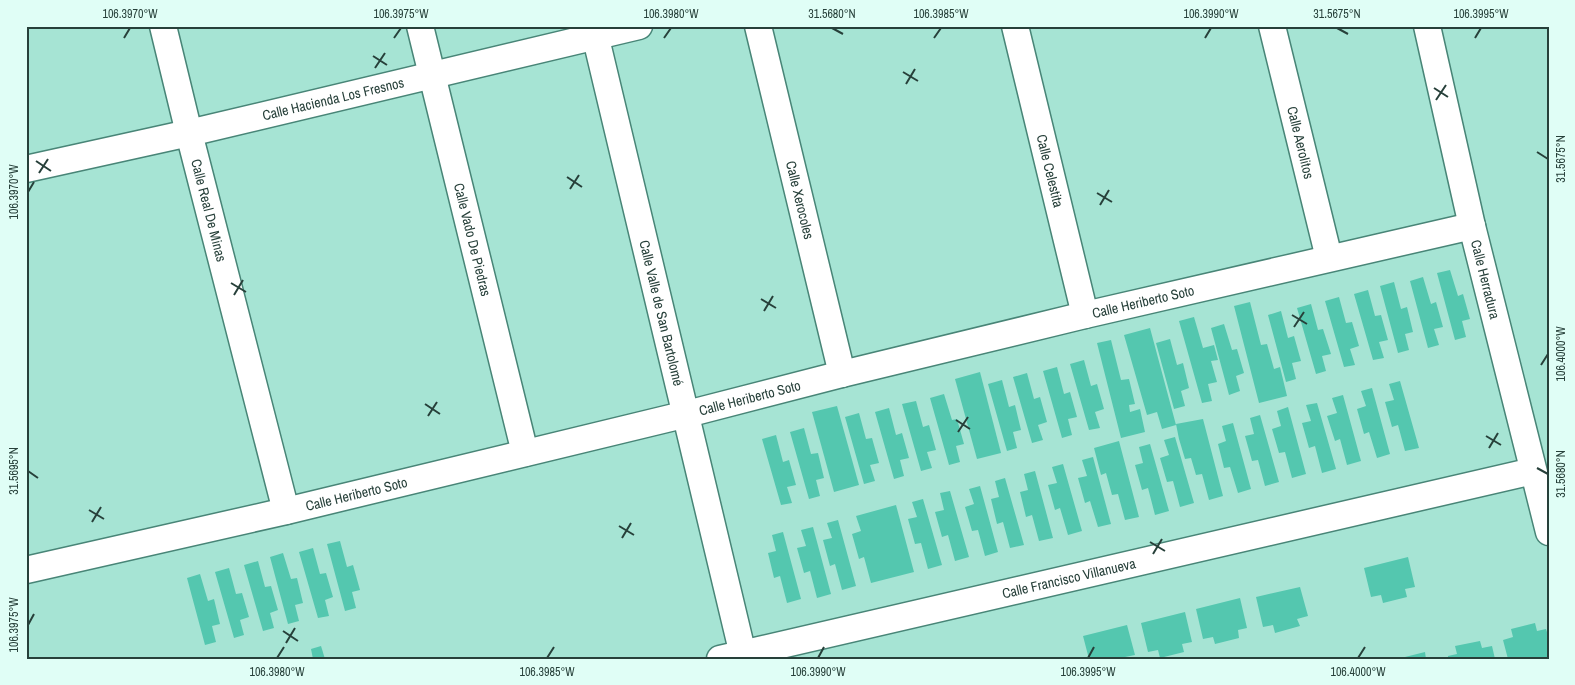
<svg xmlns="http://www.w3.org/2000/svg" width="1575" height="685" viewBox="0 0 1575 685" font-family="'Archivo Narrow',sans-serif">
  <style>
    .building { fill: #54c7af }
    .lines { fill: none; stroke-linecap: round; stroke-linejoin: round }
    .minor-casing { stroke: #488577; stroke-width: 29 }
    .minor { stroke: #fff; stroke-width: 26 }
    .ticks { fill: none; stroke: #27403a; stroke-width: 2 }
    .labels { text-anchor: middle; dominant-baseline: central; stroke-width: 5; stroke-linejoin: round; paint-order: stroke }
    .street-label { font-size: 14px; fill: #27403a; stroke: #e0fef6 }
    .neatline { fill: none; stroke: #27403a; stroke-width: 2 }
    .ticks-label { font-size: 12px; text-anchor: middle; fill: #27403a }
  </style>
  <rect width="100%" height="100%" fill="#a6e4d4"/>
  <g class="building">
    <path d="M1450 270 1458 296 1463 294 1470 319 1462 321 1466 337 1455 340 1437 273Z"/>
    <path d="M1423 277 1431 304 1436 302 1443 327 1434 329 1439 345 1428 348 1410 281Z"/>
    <path d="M1394 282 1401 309 1407 307 1413 332 1405 334 1409 350 1398 353 1380 286Z"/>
    <path d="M1368 290 1375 316 1381 315 1388 340 1379 342 1384 358 1373 360 1354 294Z"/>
    <path d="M1339 297 1346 323 1352 322 1359 346 1350 349 1355 365 1344 367 1325 301Z"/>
    <path d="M1250 302 1261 345 1267 344 1274 369 1280 367 1287 396 1259 403 1234 306Z"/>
    <path d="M1311 304 1318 330 1323 329 1331 354 1322 356 1326 371 1316 374 1297 308Z"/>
    <path d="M1281 311 1288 338 1294 336 1301 361 1292 363 1296 379 1286 382 1268 315Z"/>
    <path d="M1194 317 1203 348 1214 345 1218 360 1211 361 1217 382 1208 384 1212 401 1202 403 1179 321Z"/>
    <path d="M1224 324 1232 350 1237 349 1244 373 1236 376 1240 391 1229 395 1211 328Z"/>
    <path d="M1150 328 1176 425 1162 429 1157 412 1147 415 1124 335Z"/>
    <path d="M1170 339 1177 365 1183 363 1189 388 1181 391 1185 406 1174 409 1156 343Z"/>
    <path d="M1111 340 1121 380 1129 379 1135 404 1129 405 1130 412 1140 409 1145 432 1121 438 1097 343Z"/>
    <path d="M1084 360 1091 386 1097 384 1104 409 1095 412 1100 428 1089 430 1070 364Z"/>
    <path d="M1057 367 1064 394 1070 392 1077 417 1068 419 1072 435 1062 438 1043 371Z"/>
    <path d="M980 372 1001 453 977 459 955 379Z"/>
    <path d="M1027 373 1034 399 1040 397 1047 422 1038 425 1043 440 1032 443 1013 377Z"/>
    <path d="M1002 380 1009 407 1015 405 1021 430 1013 432 1017 448 1007 451 988 384Z"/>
    <path d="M1400 381 1419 448 1405 451 1398 425 1392 427 1385 402 1394 400 1389 384Z"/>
    <path d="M1372 388 1390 454 1377 458 1369 432 1364 434 1357 409 1366 406 1361 391Z"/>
    <path d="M944 394 952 420 957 419 964 444 956 446 960 462 949 465 930 398Z"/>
    <path d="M1343 395 1361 461 1347 465 1340 439 1335 441 1327 416 1337 413 1332 398Z"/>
    <path d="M916 401 923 427 929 425 936 450 927 452 932 468 921 471 902 404Z"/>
    <path d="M1317 403 1336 469 1322 473 1315 446 1309 448 1302 423 1311 421 1306 405Z"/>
    <path d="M837 406 859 485 834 492 812 412Z"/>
    <path d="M1288 407 1306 474 1292 478 1285 452 1279 453 1272 429 1281 426 1277 411Z"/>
    <path d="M889 408 896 435 902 433 909 458 900 460 904 476 894 479 875 412Z"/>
    <path d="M859 413 866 439 872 438 879 463 870 465 875 481 864 484 845 417Z"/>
    <path d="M1260 415 1279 482 1265 486 1258 460 1252 461 1245 436 1254 434 1250 418Z"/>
    <path d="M1203 419 1223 496 1209 500 1202 474 1196 475 1191 458 1185 459 1179 439 1176 424Z"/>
    <path d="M1233 423 1251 489 1238 493 1230 467 1224 468 1218 444 1226 441 1222 426Z"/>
    <path d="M804 428 811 454 818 453 824 478 816 480 820 496 809 499 790 432Z"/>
    <path d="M776 435 783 462 789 460 796 485 787 487 792 503 781 505 762 439Z"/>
    <path d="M1175 437 1194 503 1180 507 1173 481 1167 482 1160 458 1169 455 1164 440Z"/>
    <path d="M1119 441 1139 517 1125 520 1118 494 1112 495 1106 473 1101 475 1094 448Z"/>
    <path d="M1150 444 1169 511 1155 515 1148 488 1142 490 1135 465 1143 463 1139 447Z"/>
    <path d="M1093 457 1111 524 1098 527 1090 501 1085 503 1078 478 1087 476 1082 460Z"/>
    <path d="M1063 464 1082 531 1068 535 1060 508 1055 510 1048 485 1057 483 1052 467Z"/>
    <path d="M1035 471 1053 538 1039 541 1032 515 1026 517 1020 492 1028 490 1024 474Z"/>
    <path d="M1005 478 1024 545 1010 548 1003 522 997 524 991 499 999 497 995 481Z"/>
    <path d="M980 486 998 552 985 556 978 530 972 531 965 507 974 504 969 489Z"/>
    <path d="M950 491 969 557 955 561 948 535 942 537 935 512 944 510 940 493Z"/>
    <path d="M923 499 942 565 928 569 921 543 915 544 908 519 917 517 912 502Z"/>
    <path d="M896 505 914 572 871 583 864 557 859 559 852 534 861 531 856 516Z"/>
    <path d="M838 520 856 586 842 590 835 564 830 566 823 540 832 538 827 523Z"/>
    <path d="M813 527 831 594 817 598 810 571 804 573 797 548 806 546 801 530Z"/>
    <path d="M783 532 801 599 787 603 780 576 774 578 768 553 776 551 772 535Z"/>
    <path d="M340 541 347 567 353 565 360 590 352 592 356 608 345 611 327 544Z"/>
    <path d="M313 548 320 574 326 573 333 597 325 600 329 616 318 618 299 552Z"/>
    <path d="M283 553 291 579 297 578 303 603 295 605 299 621 288 624 270 557Z"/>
    <path d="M1408 557 1415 587 1405 589 1407 597 1383 603 1381 595 1371 597 1364 568Z"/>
    <path d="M258 561 265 587 271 586 278 610 270 613 274 628 263 631 244 565Z"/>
    <path d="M229 568 236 594 242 593 249 617 240 620 244 635 234 638 215 572Z"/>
    <path d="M200 574 208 601 214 599 220 624 212 626 216 642 205 645 187 578Z"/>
    <path d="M1300 587 1308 616 1297 619 1300 626 1275 633 1273 625 1263 627 1256 597Z"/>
    <path d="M1240 598 1247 628 1238 630 1239 638 1215 644 1213 637 1203 639 1196 609Z"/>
    <path d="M1185 612 1192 642 1182 644 1184 652 1160 658 1158 650 1148 652 1141 623Z"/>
    <path d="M1535 623 1537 631 1546 629 1549 638V659H1508L1503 640 1513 637 1511 629Z"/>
    <path d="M1127 625 1135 655 1125 657V659H1089L1083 636Z"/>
    <path d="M1480 641 1482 648 1492 646 1495 659H1448V656L1457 654 1455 646Z"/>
    <path d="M321 646 325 659H313L311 649Z"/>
    <path d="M1425 652 1426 659H1401V658Z"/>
  </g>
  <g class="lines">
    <defs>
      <g id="minor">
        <path id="s1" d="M163 26 189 133 286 511"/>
        <path id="s2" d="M420 26 525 453"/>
        <path id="s3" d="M593 26 744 659"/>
        <path id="s4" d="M758 26 842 374"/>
        <path id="s5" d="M1015 26 1085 315"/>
        <path id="s6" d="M1272 26 1329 258"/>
        <path id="s7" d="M1427 26 1472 226 1549 532"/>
        <path id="s8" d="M26 169 189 133 639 26"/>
        <path id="s9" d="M26 570 286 511 687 414 842 374 1085 315 1472 226"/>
        <path id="s10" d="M720 659 1533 471"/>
      </g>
    </defs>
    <use href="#minor" class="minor-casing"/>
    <use href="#minor" class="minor"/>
  </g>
  <path class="ticks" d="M832 28 843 34M1337 28 1348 34M124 38 130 28M394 38 401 28M664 38 671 28M934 38 941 28M1205 38 1211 28M1475 38 1481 28M373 56 387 65M375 68 385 53M903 72 918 81M906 84 915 69M1434 88 1448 97M1436 100 1446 85M1537 152 1548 159M36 161 51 171M39 173 48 159M567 177 582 187M570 189 579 175M28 192 34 182M1097 193 1112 202M1100 205 1109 190M231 283 246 292M234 295 243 280M761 299 776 308M764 311 773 296M1292 315 1307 324M1294 327 1304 312M1541 365 1548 354M425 404 440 414M428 416 437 402M956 420 970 429M958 432 968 417M1486 436 1501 445M1489 448 1498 433M1537 468 1548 474M28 471 38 478M89 510 104 519M92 522 101 507M619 526 634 535M622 538 631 523M1150 542 1165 551M1153 554 1162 539M28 625 34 614M283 631 298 641M286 643 295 628M277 658 284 647M547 658 554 647M818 658 824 647M1088 658 1094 647M1358 658 1365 647"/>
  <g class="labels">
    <g class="street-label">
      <text stroke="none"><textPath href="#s8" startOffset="315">Calle Hacienda Los Fresnos</textPath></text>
      <text stroke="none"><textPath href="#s6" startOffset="120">Calle Aerolitos</textPath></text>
      <text stroke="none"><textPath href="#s5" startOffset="149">Calle Celestita</textPath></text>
      <text stroke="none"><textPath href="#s4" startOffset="179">Calle Xerocoles</textPath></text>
      <text stroke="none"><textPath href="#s1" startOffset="190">Calle Real De Minas</textPath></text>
      <text stroke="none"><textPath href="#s2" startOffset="220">Calle Vado De Piedras</textPath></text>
      <text stroke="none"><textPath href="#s7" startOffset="260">Calle Herradura</textPath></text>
      <text stroke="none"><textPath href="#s9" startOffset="1149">Calle Heriberto Soto</textPath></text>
      <text stroke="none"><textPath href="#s3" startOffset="295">Calle Valle de San Bartolomé</textPath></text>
      <text stroke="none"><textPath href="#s9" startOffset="744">Calle Heriberto Soto</textPath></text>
      <text stroke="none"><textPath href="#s9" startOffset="339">Calle Heriberto Soto</textPath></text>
      <text stroke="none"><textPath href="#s10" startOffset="358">Calle Francisco Villanueva</textPath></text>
    </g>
  </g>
  <rect width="1575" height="685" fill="none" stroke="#e0fef6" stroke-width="55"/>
  <rect x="28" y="28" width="1520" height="630" class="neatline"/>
  <g class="ticks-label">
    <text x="130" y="18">106.3970°W</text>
    <text x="401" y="18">106.3975°W</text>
    <text x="671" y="18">106.3980°W</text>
    <text x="832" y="18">31.5680°N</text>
    <text x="941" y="18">106.3985°W</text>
    <text x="1211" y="18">106.3990°W</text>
    <text x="1337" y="18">31.5675°N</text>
    <text x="1481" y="18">106.3995°W</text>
    <text transform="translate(1561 159) rotate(-90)" y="4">31.5675°N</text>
    <text transform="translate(14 192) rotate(-90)" y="4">106.3970°W</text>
    <text transform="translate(1561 354) rotate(-90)" y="4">106.4000°W</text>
    <text transform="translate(14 471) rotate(-90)" y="4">31.5695°N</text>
    <text transform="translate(1561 474) rotate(-90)" y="4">31.5680°N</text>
    <text transform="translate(14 625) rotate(-90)" y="4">106.3975°W</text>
    <text x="277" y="676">106.3980°W</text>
    <text x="547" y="676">106.3985°W</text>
    <text x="818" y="676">106.3990°W</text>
    <text x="1088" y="676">106.3995°W</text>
    <text x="1358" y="676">106.4000°W</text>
  </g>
</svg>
